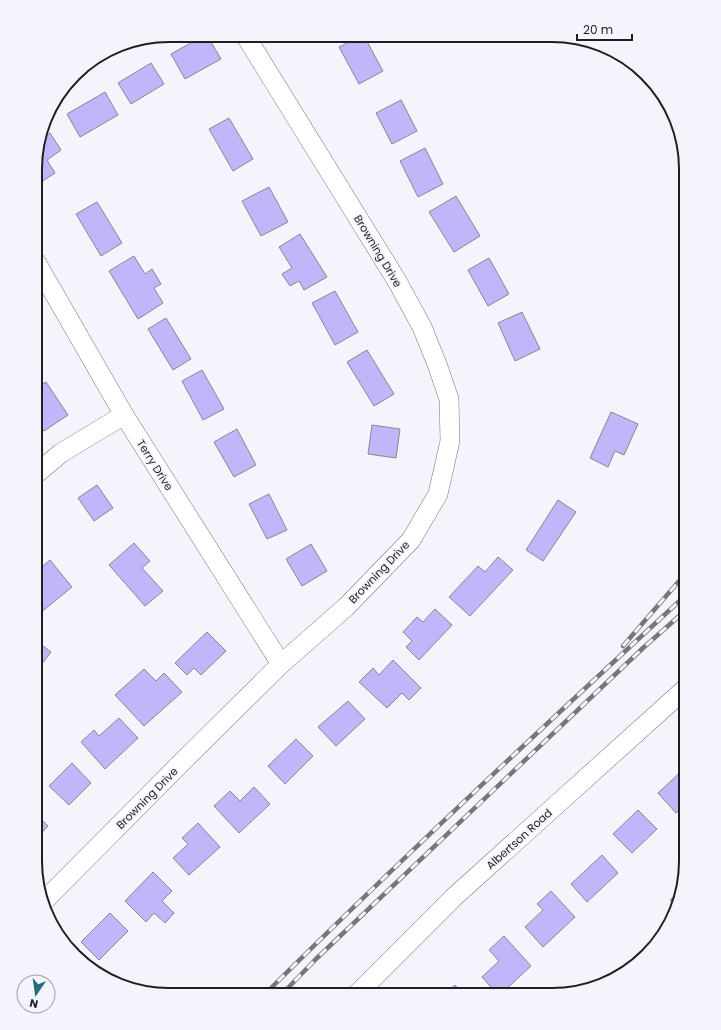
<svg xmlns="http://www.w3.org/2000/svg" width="721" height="1030" viewBox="0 0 721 1030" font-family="Poppins,sans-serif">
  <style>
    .building { fill: #c3b5f9; stroke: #88878e }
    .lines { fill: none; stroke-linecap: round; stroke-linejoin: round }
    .minor-casing { stroke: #78777e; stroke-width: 20 }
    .minor { stroke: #fff; stroke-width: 19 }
    .rail-casing { stroke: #77767b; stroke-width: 4.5 }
    .rail { stroke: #f5f4fc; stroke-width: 3; stroke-dasharray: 9; stroke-linecap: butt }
    .labels { text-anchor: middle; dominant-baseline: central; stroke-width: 4; stroke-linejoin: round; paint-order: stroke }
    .street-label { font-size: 11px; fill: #1f1f22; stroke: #f5f4fc }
    .rim { fill: none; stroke: #1f1f22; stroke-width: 2 }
  </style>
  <rect width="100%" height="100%" fill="#f5f4fc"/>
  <g class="building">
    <path d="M205 35H207L221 59 185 79 171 54Z"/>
    <path d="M361 36H364L383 71 359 84 339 47Z"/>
    <path d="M151 63 164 84 131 104 118 83Z"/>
    <path d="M105 92 118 115 80 137 67 114Z"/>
    <path d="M401 100 417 131 392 144 376 113Z"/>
    <path d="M229 118 253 159 233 171 209 129Z"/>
    <path d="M50 133 61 150 47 160 55 173 38 184 36 180V152L41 139Z"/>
    <path d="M425 148 443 184 418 197 400 161Z"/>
    <path d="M269 187 288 222 261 236 242 201Z"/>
    <path d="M456 196 480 236 454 252 429 212Z"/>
    <path d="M97 202 122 243 101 256 76 214Z"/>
    <path d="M300 234 327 277 304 290 299 281 290 286 282 274 292 268 279 247Z"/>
    <path d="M134 256 145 274 152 269 161 284 154 288 163 303 138 319 109 271Z"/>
    <path d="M489 258 509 294 488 306 468 270Z"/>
    <path d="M335 291 358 332 335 345 312 303Z"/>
    <path d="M522 312 540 349 515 361 498 323Z"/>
    <path d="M166 318 191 359 173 370 148 329Z"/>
    <path d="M367 350 394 394 374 406 347 362Z"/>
    <path d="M202 370 224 409 203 420 182 381Z"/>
    <path d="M46 382 68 415 44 431 36 419V388Z"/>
    <path d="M611 412 638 424 624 455 615 451 608 467 590 458Z"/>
    <path d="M372 425 400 429 396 458 368 454Z"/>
    <path d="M237 429 256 465 234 477 214 442Z"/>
    <path d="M97 485 113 508 94 521 78 498Z"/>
    <path d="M269 494 287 530 267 539 249 504Z"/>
    <path d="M558 500 576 512 543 561 526 550Z"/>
    <path d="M134 543 150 561 142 568 163 591 145 606 109 565Z"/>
    <path d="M311 544 327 571 302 586 286 559Z"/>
    <path d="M498 557 513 570 470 616 449 597 478 566 485 572Z"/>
    <path d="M50 560 72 587 39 614 35 609V573Z"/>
    <path d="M435 609 452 625 419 660 406 647 412 641 403 632 417 617 423 622Z"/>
    <path d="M207 632 226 651 201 675 194 668 187 675 175 663Z"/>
    <path d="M35 640 51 652 35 673Z"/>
    <path d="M393 660 421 688 409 700 402 693 387 708 359 682 373 668 379 675Z"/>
    <path d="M144 669 156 681 164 673 182 692 144 726 115 695Z"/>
    <path d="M348 701 365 719 336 746 318 727Z"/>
    <path d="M119 718 138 738 105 769 81 742 94 730 99 736Z"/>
    <path d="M296 739 313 756 285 784 268 766Z"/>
    <path d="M72 763 91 783 69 805 49 786Z"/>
    <path d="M685 768 686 769V804L676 813 658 793Z"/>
    <path d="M254 787 270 804 239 833 214 806 230 791 240 801Z"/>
    <path d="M638 810 657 829 632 853 613 834Z"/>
    <path d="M35 813 48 826 35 840Z"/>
    <path d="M198 823 220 847 189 875 173 858 188 844 182 838Z"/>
    <path d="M602 855 618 873 587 902 571 884Z"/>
    <path d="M153 872 172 891 162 901 174 913 165 923 154 913 146 922 125 901Z"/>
    <path d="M551 891 575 917 543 947 525 927 543 910 537 904Z"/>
    <path d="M678 893 674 904 670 900Z"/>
    <path d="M110 913 128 931 99 960 81 942Z"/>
    <path d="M504 936 531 966 500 995H498L482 977 499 961 489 950Z"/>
    <path d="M455 985 464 995H444Z"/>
  </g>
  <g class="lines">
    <defs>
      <g id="minor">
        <path d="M36 262 124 415 281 664"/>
        <path d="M36 474 61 453 124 415"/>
        <path d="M44 901 184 760 281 664 346 607 411 540 438 494 450 441 449 399 437 364 422 327 397 281 245 35"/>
        <path d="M357 994 454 897 686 688"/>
      </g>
    </defs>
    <use href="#minor" class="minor-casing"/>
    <use href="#minor" class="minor"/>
    <defs>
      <g id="rail">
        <path d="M623 646 686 573"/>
        <path d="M265 994C402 858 544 726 686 595"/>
        <path d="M282 994 316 959 643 648 686 610"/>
      </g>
    </defs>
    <use href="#rail" class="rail-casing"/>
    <use href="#rail" class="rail"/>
  </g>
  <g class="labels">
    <g class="street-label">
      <text transform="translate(378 251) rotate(59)">Browning Drive</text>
      <text transform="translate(155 465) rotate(58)">Terry Drive</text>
      <text transform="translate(379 572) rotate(-46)">Browning Drive</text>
      <text transform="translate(147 798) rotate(-45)">Browning Drive</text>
      <text transform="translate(519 839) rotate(-42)">Albertson Road</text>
    </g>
  </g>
  <path d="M0 0H721V1030H0ZM169 42H552A127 127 0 0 1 679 169V861A127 127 0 0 1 552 988H169A127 127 0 0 1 42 861V169A127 127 0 0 1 169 42Z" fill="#f5f4fc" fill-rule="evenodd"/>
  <path class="rim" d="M169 42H552A127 127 0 0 1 679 169V861A127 127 0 0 1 552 988H169A127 127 0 0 1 42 861V169A127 127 0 0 1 169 42Z"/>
  <g transform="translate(36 994) rotate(193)"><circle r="19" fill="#f5f4fc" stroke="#9f9fa5"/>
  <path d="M0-3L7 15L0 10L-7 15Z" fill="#266e7a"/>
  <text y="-6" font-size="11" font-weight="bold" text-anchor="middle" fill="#1f1f22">N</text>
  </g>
  <path d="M577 34v6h55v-6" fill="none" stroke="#1f1f22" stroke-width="2"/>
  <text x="583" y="34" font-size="12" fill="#1f1f22" stroke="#f5f4fc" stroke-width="3" paint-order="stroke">20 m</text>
</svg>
